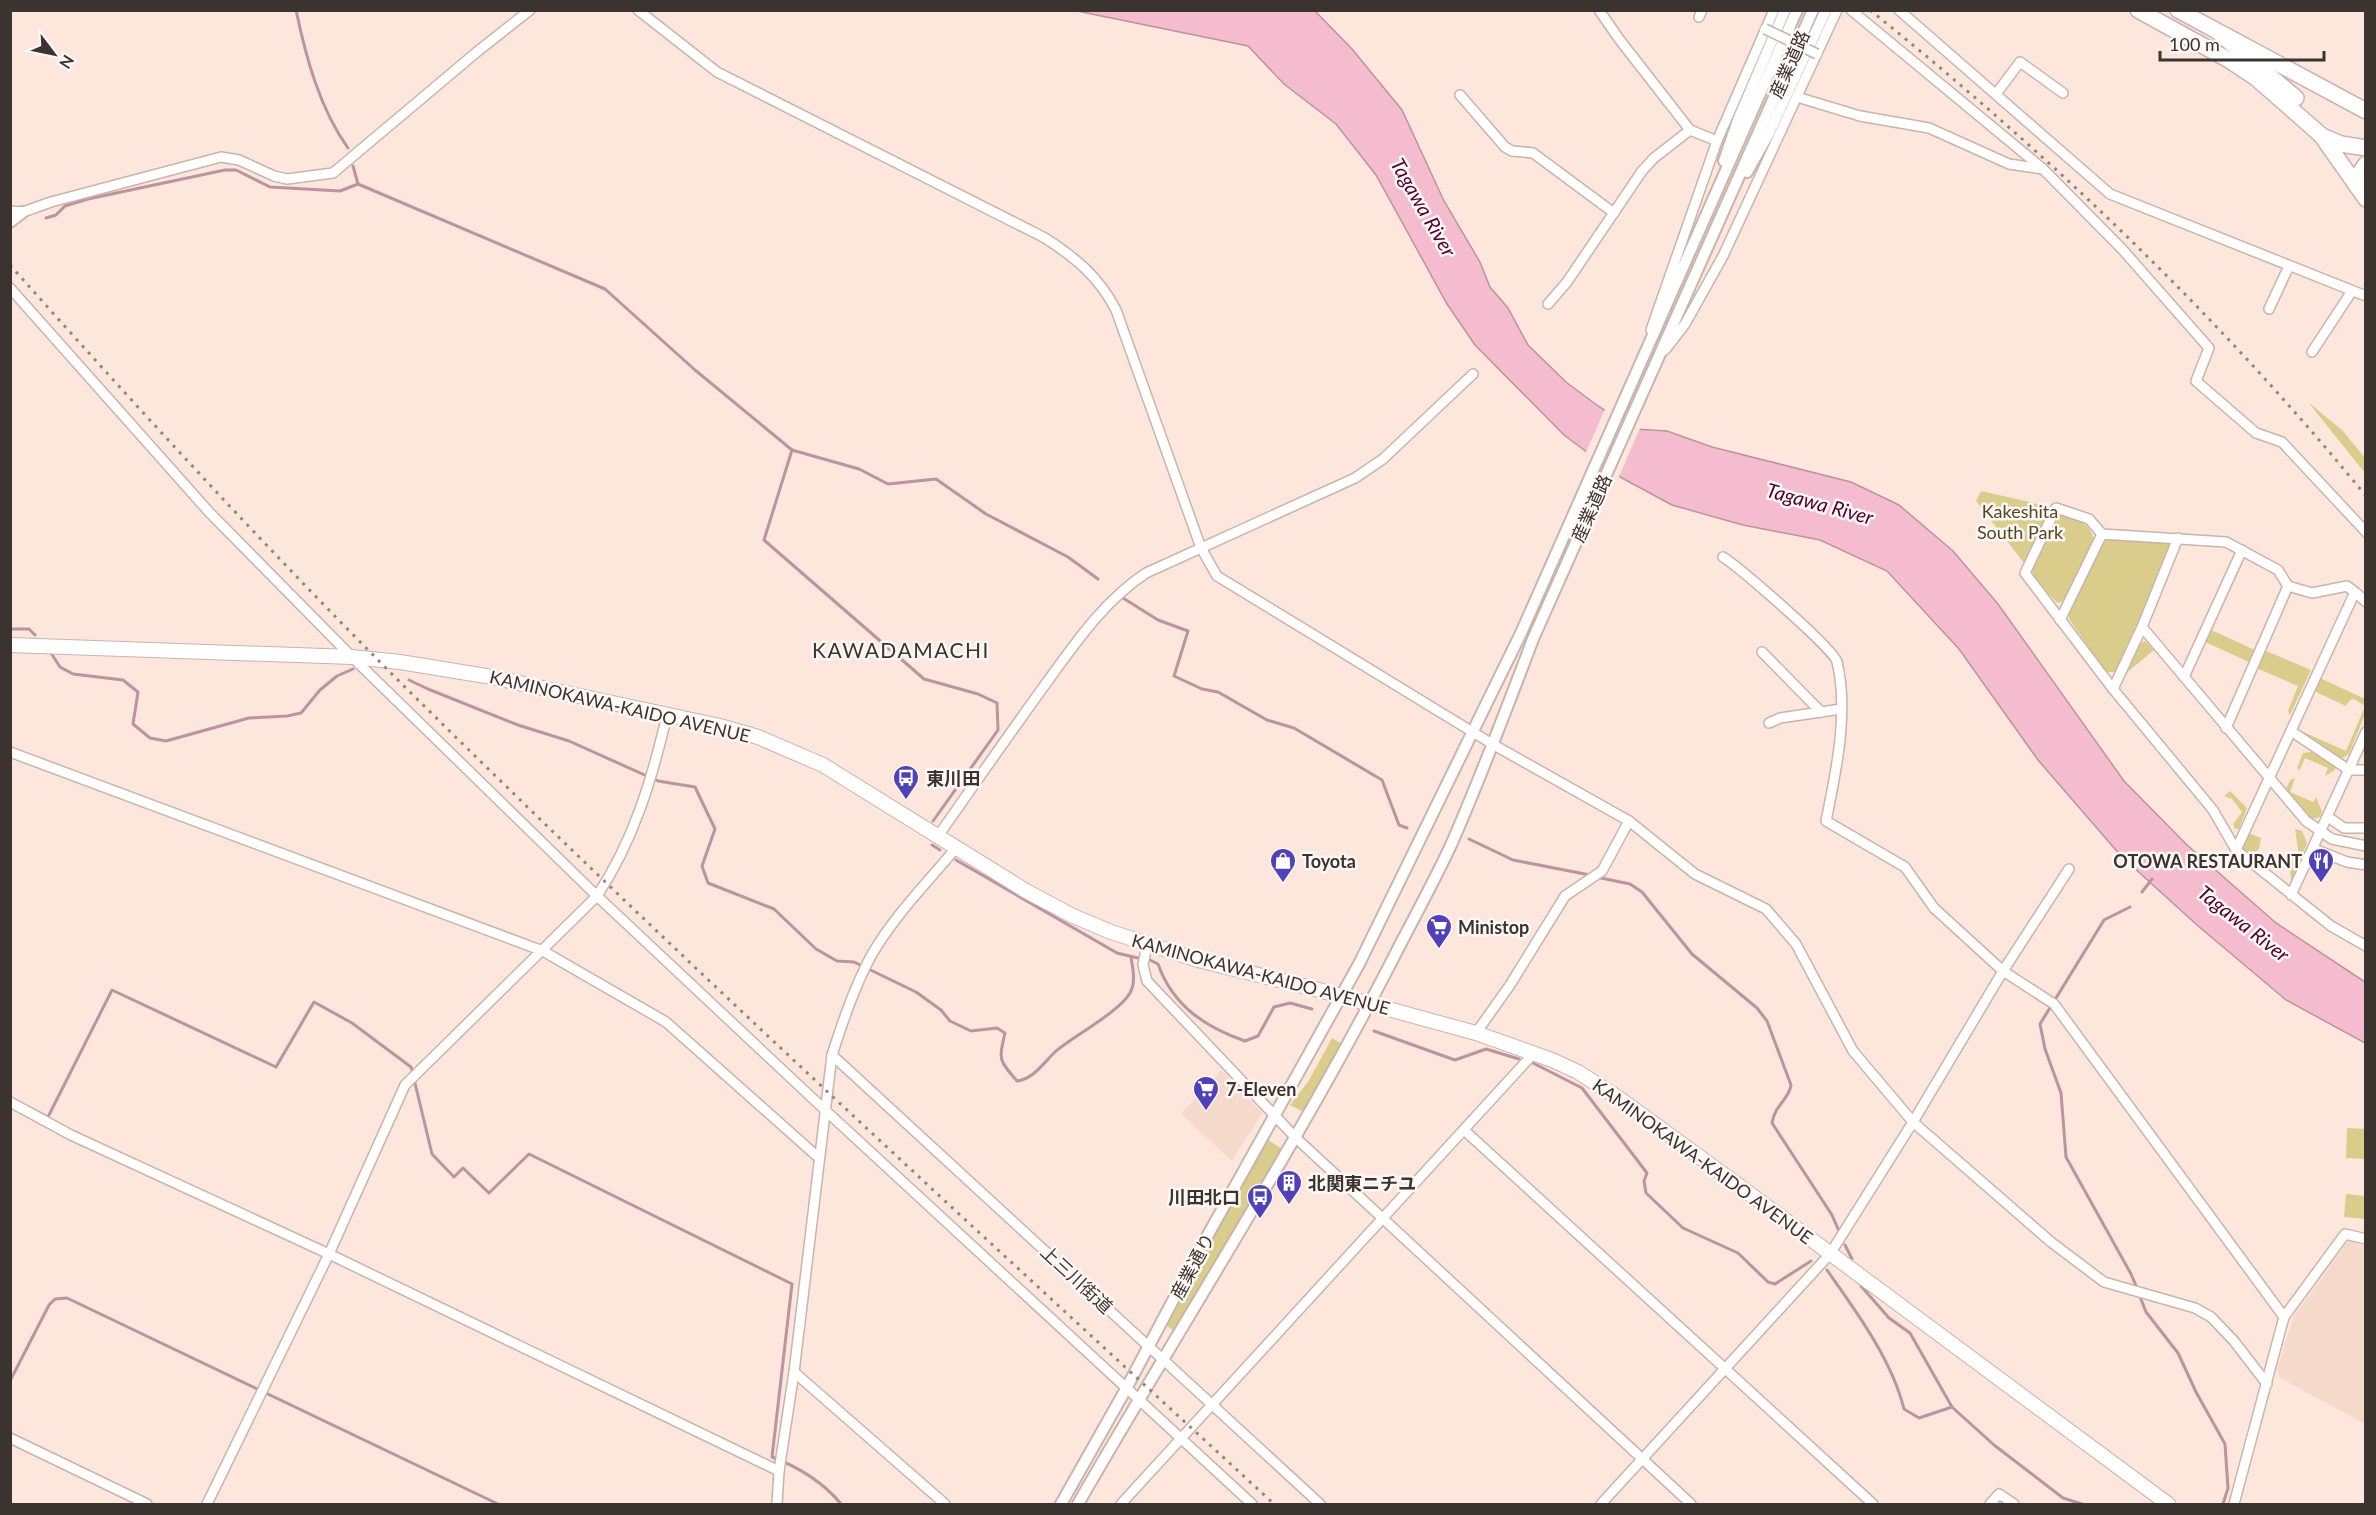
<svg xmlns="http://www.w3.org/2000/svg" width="2376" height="1515" viewBox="0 0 2376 1515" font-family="Lato,'Noto Sans JP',sans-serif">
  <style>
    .built { fill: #f5d9cb }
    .green { fill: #dacc8b }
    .water { fill: #f4bcce; stroke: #bc939e; stroke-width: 1.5 }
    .pier { fill: #fde7dd }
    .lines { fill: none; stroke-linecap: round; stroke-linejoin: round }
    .stream { stroke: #bc939e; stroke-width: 3 }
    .minor-casing { stroke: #c9b4ab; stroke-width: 12 }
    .tertiary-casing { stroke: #c9b4ab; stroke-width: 14 }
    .primary-casing { stroke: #c9b4ab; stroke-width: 16 }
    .trunk-casing { stroke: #c9b4ab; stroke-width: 18 }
    .minor { stroke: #fff; stroke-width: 9 }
    .tertiary { stroke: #fff; stroke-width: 10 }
    .primary { stroke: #fff; stroke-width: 14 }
    .trunk { stroke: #fff; stroke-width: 15 }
    .rail { stroke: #95867f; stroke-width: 3; stroke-dasharray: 3 6; stroke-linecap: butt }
    .minor-bridge-casing { stroke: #c9b4ab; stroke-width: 12; stroke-linecap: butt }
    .minor-bridge { stroke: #fff; stroke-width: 9 }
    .labels { text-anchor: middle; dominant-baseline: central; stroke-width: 5; stroke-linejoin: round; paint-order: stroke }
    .street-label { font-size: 18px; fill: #3b332f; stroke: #fdf8f6 }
    .park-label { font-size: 18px; fill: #514922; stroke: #fdf8f6 }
    .poi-label { font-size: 18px; font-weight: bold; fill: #3b332f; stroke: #fdf8f6; text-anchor: start }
    .water-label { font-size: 20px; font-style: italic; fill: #51002a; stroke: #fdf8f6 }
    .quarter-label { font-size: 21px; letter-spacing: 1.5px; fill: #3b332f; stroke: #fdf8f6 }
  </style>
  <rect width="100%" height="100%" fill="#fde7dd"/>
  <g class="built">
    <path d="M1221 1070 1262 1113 1232 1161 1181 1114Z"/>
    <path d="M2348 1241 2365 1246V1424L2280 1378 2277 1370 2293 1318Z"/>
  </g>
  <g class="green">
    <path d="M2308 402 2343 431 2365 458V473Z"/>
    <path d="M1981 491 2051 507 2024 563 1976 501Z"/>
    <path d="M2060 515C2077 521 2088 520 2094 539L2065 600 2058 603C2048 594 2033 580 2031 566L2054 518Z"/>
    <path d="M2106 539 2168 542 2171 547 2115 672H2106L2069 619V612L2102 542Z"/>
    <path d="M2209 629 2255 650 2249 662 2203 641Z"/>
    <path d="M2145 641 2154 650 2124 675C2129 664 2133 646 2145 641Z"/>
    <path d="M2264 650 2311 670 2290 715 2288 711 2298 686 2256 668Z"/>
    <path d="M2318 677 2365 699V714L2349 754 2339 760 2301 731 2346 751 2365 706 2354 699 2350 700 2346 706 2314 691Z"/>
    <path d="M2312 752 2335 767V770L2325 776 2328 768 2305 758 2300 770 2297 768 2303 753Z"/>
    <path d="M2295 778 2290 792 2313 802 2316 797 2322 812 2320 817 2312 819 2285 791 2290 780Z"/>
    <path d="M2230 791 2247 808 2239 829H2235L2233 824 2242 812 2232 799 2224 796Z"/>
    <path d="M2295 829 2302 831 2307 843 2291 881 2289 857 2299 855Z"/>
    <path d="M2248 833 2261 838 2259 849 2255 852 2244 853 2242 849Z"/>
    <path d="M1332 1038 1342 1044 1304 1112 1290 1105 1308 1082Z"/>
    <path d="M2347 1128 2365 1129V1159L2346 1158Z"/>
    <path d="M1268 1140 1282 1149 1231 1238 1173 1330 1167 1326 1218 1229Z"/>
    <path d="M2346 1194 2365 1196V1219L2344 1217Z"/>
  </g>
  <path class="water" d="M1077 11H1315L1352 49 1402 110 1444 201 1480 262 1490 287 1508 308 1528 345 1566 382 1598 406 1635 429 1667 431 1712 447 1851 482 1899 505 1953 551 1998 604 2124 781 2186 844 2276 923 2365 982V1043L2286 1000 2197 925 2121 856 2038 760 1959 649 1887 571 1820 540 1743 525 1672 505 1622 478 1564 435 1475 345 1447 304 1376 175 1336 124 1284 84 1248 46Z"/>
  <path class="pier" d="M1606 407 1636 426H1641L1618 479 1585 454Z"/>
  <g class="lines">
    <g class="stream">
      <path d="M296 10C306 58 320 109 348 148"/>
      <path d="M353 166 358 184 605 289 695 370 792 450 764 540 924 679 978 694 997 703 998 730 933 821"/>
      <path d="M46 218 56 215 65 206 88 199 225 170H236L270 187 340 191 358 184"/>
      <path d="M792 450 859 469 888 484 936 479 986 514 1068 557 1098 579"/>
      <path d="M1123 598 1158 620 1188 631 1174 676 1202 689 1218 692 1267 720 1294 728 1382 780 1399 825 1407 828"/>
      <path d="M10 629H29L35 635"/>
      <path d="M51 653 60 667 73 674 123 680 138 692 133 724 150 738 166 741 249 718 287 716 301 713 320 690 337 676 353 669"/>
      <path d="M409 680 428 689 518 725 569 741 658 781 695 787 715 829 702 866 708 883 774 909 816 949 837 961 854 962 916 992 941 1010 950 1021 971 1031 997 1028 1005 1033C999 1060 998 1059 1017 1081 1034 1079 1044 1062 1056 1051 1074 1036 1119 1012 1130 993 1136 982 1133 969 1131 957"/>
      <path d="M1469 839 1513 860 1590 875"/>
      <path d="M932 845 940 850"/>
      <path d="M956 860 1117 953 1138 958"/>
      <path d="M1596 877 1630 884 1642 892 1692 954 1757 1008 1767 1021 1791 1085C1789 1100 1775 1104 1772 1123L1832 1215 1839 1231"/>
      <path d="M2142 892 2152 879"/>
      <path d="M2130 907 2104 920 2040 1024 2045 1049 2061 1093 2066 1157 2131 1274 2137 1288"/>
      <path d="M1150 960 1158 964C1173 1006 1205 1027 1245 1041L1258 1036 1274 1007 1290 1003 1312 1009"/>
      <path d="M1374 1031 1455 1060 1486 1049 1519 1059"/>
      <path d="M1533 1063 1582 1088 1647 1173 1644 1181 1646 1193 1683 1228 1738 1253 1768 1282 1775 1284 1811 1261"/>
      <path d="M414 1079 432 1154 454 1177 463 1168 489 1193 529 1154 792 1284 772 1457C798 1467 823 1482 841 1504"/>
      <path d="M18 1102 48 1117 112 990 276 1067 314 1002 352 1023 411 1067 413 1073"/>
      <path d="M1845 1245 1852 1259"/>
      <path d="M1827 1270C1856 1311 1892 1360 1904 1409L1919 1418 1952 1407"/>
      <path d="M1861 1286 1889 1318 1910 1333 1952 1407 1994 1445 2063 1498 2082 1504"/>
      <path d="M2139 1294 2146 1312 2178 1353 2196 1392 2225 1444 2228 1488 2223 1504"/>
      <path d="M10 1381 49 1305 55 1299 67 1298 498 1504"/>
    </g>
    <defs>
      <g id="minor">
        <path d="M638 10 717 72 1045 238C1076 258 1099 277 1116 310L1201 548 1217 576 1494 745 1629 821 1695 874 1766 909 1796 944 1853 1051 1913 1122 2051 1242 2104 1282 2195 1308 2211 1317 2234 1341 2267 1384"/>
        <path d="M1599 10 1619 39 1690 130 1717 141"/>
        <path d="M1851 10 2042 168 2122 249 2209 348 2196 381 2256 433 2282 442 2366 532"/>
        <path d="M1899 10 2110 194 2366 296"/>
        <path d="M1699 17 1702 10"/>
        <path d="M1996 94 2020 62 2063 93"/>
        <path d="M1460 95 1505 147 1512 151 1533 153 1614 213"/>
        <path d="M1797 97 1860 116 1929 128 2009 164 2043 169"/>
        <path d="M10 211 23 212 51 202 221 157 239 160 274 176 287 179 333 173 478 51 530 10"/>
        <path d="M10 288 209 512 352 657 597 896 825 1110 1252 1504"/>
        <path d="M1548 304 1567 282 1642 171 1654 158 1690 130"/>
        <path d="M2269 309 2289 266"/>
        <path d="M1651 330 1717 141 1774 10"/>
        <path d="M1665 350 1685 324 1723 256 1837 10"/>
        <path d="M2312 352 2352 291"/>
        <path d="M1723 557C1740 568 1834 649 1837 662 1849 712 1836 772 1826 821L1905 867 1934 908 2003 971 2054 1004 2284 1317"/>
        <path d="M2355 592 2236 850 2213 810 2113 689 2025 573 2056 508 2089 519 2102 534 2226 542 2278 570 2288 586 2312 593 2347 586C2354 591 2360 596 2366 602"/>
        <path d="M2060 620 2102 534"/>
        <path d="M2142 627 2306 821 2332 839 2366 846"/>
        <path d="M1762 652 1821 712"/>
        <path d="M2184 677 2242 550"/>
        <path d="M2113 689 2142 627 2178 538"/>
        <path d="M1769 723 1780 718 1841 709"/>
        <path d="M2226 728 2288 586"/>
        <path d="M2291 731 2349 770H2366"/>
        <path d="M10 752 543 951 666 1022 819 1158"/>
        <path d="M2328 817 2344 828H2366"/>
        <path d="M938 836C974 785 1010 733 1047 682 1077 641 1104 601 1146 573L1355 478 1383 459 1473 374"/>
        <path d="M2314 849 2347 862 2366 865"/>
        <path d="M2236 850 2331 926 2366 946"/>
        <path d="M2291 895 2366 732"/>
        <path d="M1147 945 1143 965 1147 981 1296 1138 1691 1504"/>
        <path d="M1476 1033 1510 985 1565 896 1602 871 1629 821"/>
        <path d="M832 1055 1320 1504"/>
        <path d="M10 1102 71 1135 329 1254 779 1471"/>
        <path d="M1464 1130 1873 1504"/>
        <path d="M10 1438 147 1504"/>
        <path d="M207 1504 329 1254 405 1085 597 896C634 840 652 779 667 715"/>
        <path d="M777 1504 779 1471 794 1372"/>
        <path d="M945 1504 794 1372 832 1055C843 1021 854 988 871 956 893 917 927 883 956 848"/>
        <path d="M1121 1504 1534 1053"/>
        <path d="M1601 1504 1830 1254 1913 1122 2003 971 2069 869"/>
        <path d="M1990 1504 1999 1494 2014 1504"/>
        <path d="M2234 1504 2284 1317 2345 1234 2366 1239"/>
      </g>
      <g id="tertiary">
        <path d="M1724 161 1738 120 1785 10"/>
        <path d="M1747 172 1769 133 1826 10"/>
        <path d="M10 222 23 212"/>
        <path d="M1061 1504 1126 1389 1204 1242 1359 964 1521 633 1797 10"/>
        <path d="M1078 1504C1186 1316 1304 1135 1402 941 1419 909 1436 877 1451 845 1481 777 1507 708 1533 639L1813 10"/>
      </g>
      <path id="primary" d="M10 645 352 657 400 662 486 676 720 726 758 737 823 765 1026 891 1073 916 1111 932 1198 960 1315 989 1476 1033 1552 1060 1578 1072 1620 1099 1746 1191 2168 1504"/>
      <g id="trunk">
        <path d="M2138 10 2229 60 2256 78 2322 136 2341 144 2366 148"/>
        <path d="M2178 10 2366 111"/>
        <path d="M2219 33 2296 98"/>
        <path d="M2321 135 2366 199"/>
        <path d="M2356 185 2359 174 2366 164"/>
      </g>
    </defs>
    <use href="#minor" class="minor-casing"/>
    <use href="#tertiary" class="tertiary-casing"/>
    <use href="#primary" class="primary-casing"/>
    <use href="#trunk" class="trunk-casing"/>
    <use href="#minor" class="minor"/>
    <use href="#tertiary" class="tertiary"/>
    <use href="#primary" class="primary"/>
    <use href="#trunk" class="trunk"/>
    <g class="rail">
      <path d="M1870 10C2050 155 2219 316 2366 496"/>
      <path d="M10 265C140 411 273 556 412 694 692 971 984 1237 1274 1504"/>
    </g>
    <defs>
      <path id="minor-bridge" d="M1765 29 1817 54"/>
    </defs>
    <use href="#minor-bridge" class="minor-bridge-casing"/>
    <use href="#minor-bridge" class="minor-bridge"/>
  </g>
  <defs>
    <symbol id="bus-pin" viewBox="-11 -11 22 30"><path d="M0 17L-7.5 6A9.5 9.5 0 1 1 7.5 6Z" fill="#4f42b9" stroke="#fdf8f6"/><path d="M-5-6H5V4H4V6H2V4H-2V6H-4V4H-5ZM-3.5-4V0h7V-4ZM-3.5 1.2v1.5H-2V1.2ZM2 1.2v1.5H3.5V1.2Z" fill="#fff"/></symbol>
    <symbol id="shop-pin" viewBox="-11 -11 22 30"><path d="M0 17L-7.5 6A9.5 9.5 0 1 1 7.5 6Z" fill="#4f42b9" stroke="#fdf8f6"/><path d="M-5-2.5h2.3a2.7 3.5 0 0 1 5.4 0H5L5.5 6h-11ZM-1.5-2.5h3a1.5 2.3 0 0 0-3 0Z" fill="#fff"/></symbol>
    <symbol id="restaurant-pin" viewBox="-11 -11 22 30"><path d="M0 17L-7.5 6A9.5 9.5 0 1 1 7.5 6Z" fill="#4f42b9" stroke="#fdf8f6"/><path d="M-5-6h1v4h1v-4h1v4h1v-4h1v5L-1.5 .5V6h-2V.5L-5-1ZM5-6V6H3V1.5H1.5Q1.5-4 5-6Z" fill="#fff"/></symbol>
    <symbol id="supermarket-pin" viewBox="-11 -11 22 30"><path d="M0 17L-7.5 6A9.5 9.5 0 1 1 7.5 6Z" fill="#4f42b9" stroke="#fdf8f6"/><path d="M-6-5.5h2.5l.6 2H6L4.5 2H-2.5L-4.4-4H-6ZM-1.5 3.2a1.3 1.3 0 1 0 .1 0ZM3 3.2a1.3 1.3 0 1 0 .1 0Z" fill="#fff"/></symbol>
    <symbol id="building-pin" viewBox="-11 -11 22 30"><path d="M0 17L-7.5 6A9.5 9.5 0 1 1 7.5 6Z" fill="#4f42b9" stroke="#fdf8f6"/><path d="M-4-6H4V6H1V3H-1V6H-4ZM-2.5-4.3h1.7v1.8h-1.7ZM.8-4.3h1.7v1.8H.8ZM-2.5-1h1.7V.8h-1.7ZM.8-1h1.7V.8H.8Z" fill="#fff"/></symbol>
  </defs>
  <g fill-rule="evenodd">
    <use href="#bus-pin" x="891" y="763" width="30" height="40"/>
    <use href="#shop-pin" x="1268" y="846" width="30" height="40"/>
    <use href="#restaurant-pin" x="2306" y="846" width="30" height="40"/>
    <use href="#supermarket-pin" x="1424" y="912" width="30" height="40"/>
    <use href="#supermarket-pin" x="1191" y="1074" width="30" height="40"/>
    <use href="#building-pin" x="1274" y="1168" width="30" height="40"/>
    <use href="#bus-pin" x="1245" y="1182" width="30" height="40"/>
  </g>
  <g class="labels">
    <g class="street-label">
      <text transform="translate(1789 64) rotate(-66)">産業道路</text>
      <text transform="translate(1591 508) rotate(-66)">産業道路</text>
      <text transform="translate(620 706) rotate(13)">KAMINOKAWA-KAIDO AVENUE</text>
      <text transform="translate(1261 974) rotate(15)">KAMINOKAWA-KAIDO AVENUE</text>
      <text transform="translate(1703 1161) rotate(36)">KAMINOKAWA-KAIDO AVENUE</text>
      <text transform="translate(1192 1266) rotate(-62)">産業通り</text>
      <text transform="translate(1077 1279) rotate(43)">上三川街道</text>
    </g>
    <g class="park-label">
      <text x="2020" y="511">Kakeshita<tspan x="2020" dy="21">South Park</tspan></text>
    </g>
    <g class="poi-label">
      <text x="926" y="778">東川田</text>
      <text x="1302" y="861">Toyota</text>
      <text x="2302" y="861" text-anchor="end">OTOWA RESTAURANT</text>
      <text x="1458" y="927">Ministop</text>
      <text x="1226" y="1089">7-Eleven</text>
      <text x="1308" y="1183">北関東ニチユ</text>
      <text x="1240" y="1197" text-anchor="end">川田北口</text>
    </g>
    <g class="water-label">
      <text transform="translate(1424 207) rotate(60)">Tagawa River</text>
      <text transform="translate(1820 503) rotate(15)">Tagawa River</text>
      <text transform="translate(2244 923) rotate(38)">Tagawa River</text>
    </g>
    <g class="quarter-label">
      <text x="901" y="649">KAWADAMACHI</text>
    </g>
  </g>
  <rect width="2376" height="1515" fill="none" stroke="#3b332f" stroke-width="24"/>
  <g transform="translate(54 54) rotate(122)" stroke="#fdf8f6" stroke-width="4.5" paint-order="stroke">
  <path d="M0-4.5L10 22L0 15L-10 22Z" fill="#3b332f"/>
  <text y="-9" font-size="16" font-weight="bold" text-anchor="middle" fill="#3b332f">N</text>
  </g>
  <path d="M2160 51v9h164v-9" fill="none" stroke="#3b332f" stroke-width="3"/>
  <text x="2169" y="51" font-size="18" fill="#3b332f" stroke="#fdf8f6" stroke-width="4.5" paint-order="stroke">100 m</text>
</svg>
